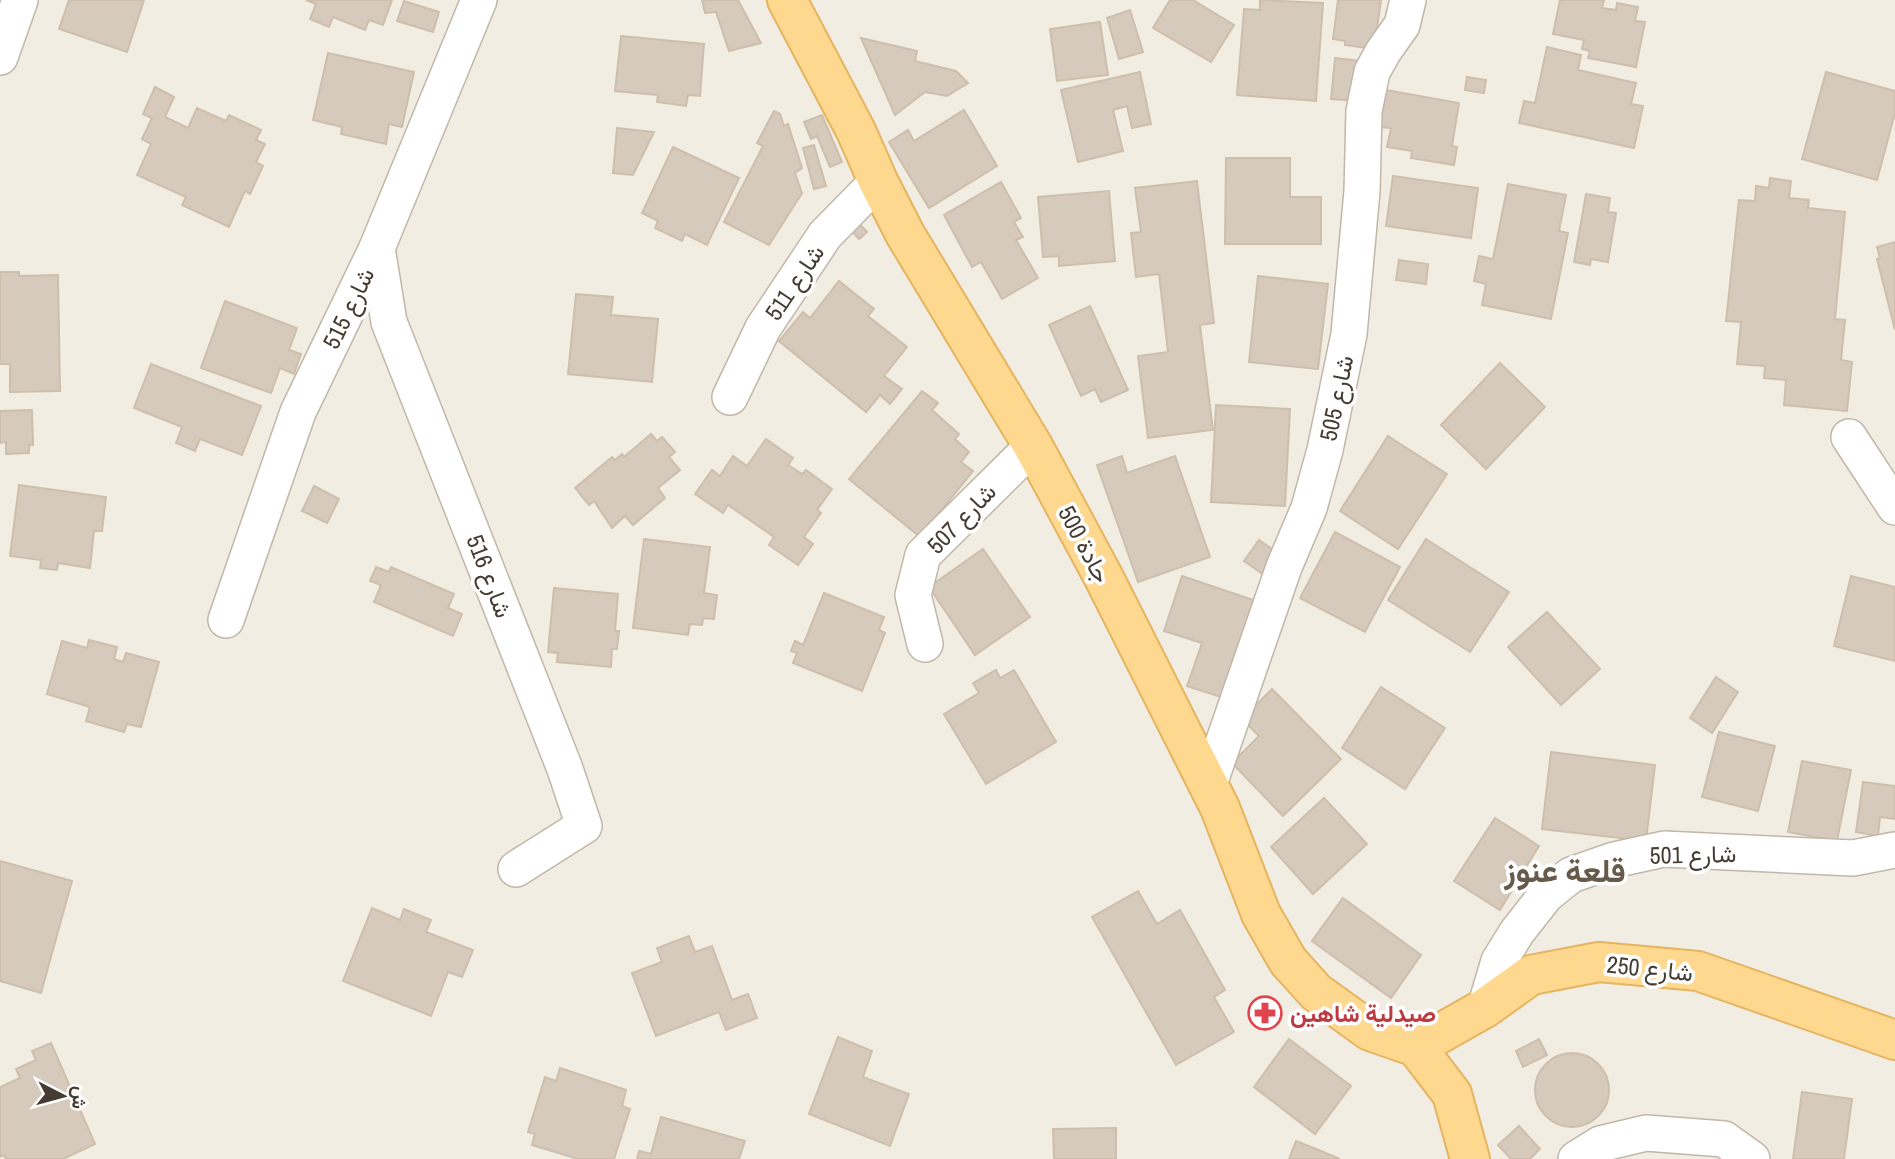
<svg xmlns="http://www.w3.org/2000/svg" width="1895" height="1159" viewBox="0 0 1895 1159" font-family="'Archivo Narrow',Vazirmatn,sans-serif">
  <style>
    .building { fill: #d6cabc; stroke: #cebfac; stroke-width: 2 }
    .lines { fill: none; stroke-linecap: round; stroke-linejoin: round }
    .minor-casing { stroke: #c0b7a9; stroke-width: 38 }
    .major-casing { stroke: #e4b45f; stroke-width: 42 }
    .minor { stroke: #fff; stroke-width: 35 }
    .major { stroke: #ffd88f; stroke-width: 38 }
    .labels { text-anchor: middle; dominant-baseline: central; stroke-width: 7; stroke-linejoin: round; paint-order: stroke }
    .street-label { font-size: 24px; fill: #443c33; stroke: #fff }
    .health-label { font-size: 24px; font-weight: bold; fill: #be3a42; stroke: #fff; text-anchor: start }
    .district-label { font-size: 32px; font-weight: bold; fill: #665a4b; stroke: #fff }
  </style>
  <rect width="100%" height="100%" fill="#f2ede3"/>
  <g class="building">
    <path d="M69 0H144L127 52 59 29Z"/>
    <path d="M306 0H392L383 25 369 20 365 30 333 17 329 27 310 19 316 4Z"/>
    <path d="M702 0H738L761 43 729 51 716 12 705 13Z"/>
    <path d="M1170 0H1193L1234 25 1211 62 1153 28Z"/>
    <path d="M1260 0 1323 3 1316 101 1237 95 1244 9 1260 10Z"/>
    <path d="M1338 0H1381L1374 49 1345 45V41L1333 39Z"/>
    <path d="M1560 0H1604L1602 8 1616 10 1617 3 1638 7 1635 21 1645 22 1636 67 1588 58 1590 51 1582 49 1584 40 1553 34Z"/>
    <path d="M404 1 439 12 433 32 397 21Z"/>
    <path d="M1130 10 1143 52 1119 59 1107 18Z"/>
    <path d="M1100 22 1108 75 1057 81 1050 29Z"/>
    <path d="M621 36 704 44 700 96 688 95 686 106 657 102 658 95 615 91Z"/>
    <path d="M861 38 917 51 915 61 956 71 968 83 947 96 925 92 895 115Z"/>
    <path d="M1547 47 1581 55 1578 70 1636 83 1631 104 1643 106 1634 148 1519 123 1524 101 1535 103Z"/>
    <path d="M328 53 414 72 402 127 389 124 386 144 341 134 342 127 313 120Z"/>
    <path d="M1335 58 1360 61 1357 101 1331 99Z"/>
    <path d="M1140 72 1151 124 1132 128 1127 106 1113 110 1123 151 1078 162 1061 90Z"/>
    <path d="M1826 72 1895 91V113L1877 180 1802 159Z"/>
    <path d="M1467 77 1486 80 1484 93 1465 90Z"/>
    <path d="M155 87 174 97 165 117 188 128 197 108 226 121 229 115 261 130 256 140 265 144 256 162 263 166 250 194 245 191 229 227 182 205 186 197 137 175 151 144 142 139 152 118 143 114Z"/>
    <path d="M1386 90 1459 103 1452 146 1457 147 1454 165 1411 158 1412 151 1387 147 1391 128 1379 127Z"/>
    <path d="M964 110 997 166 929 208 889 142 908 130 914 141Z"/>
    <path d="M774 111 780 114 784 126 788 124 802 168 795 173 802 193 769 245 724 222 763 146 757 143Z"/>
    <path d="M822 115 842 162 830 167 817 136 811 139 804 122Z"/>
    <path d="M617 128 654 132 633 175 613 173Z"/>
    <path d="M814 145 826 186 814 189 803 148Z"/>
    <path d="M673 147 739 178 707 245 685 234 682 241 655 228 658 221 642 213Z"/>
    <path d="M1226 158H1290V197H1321V244H1225Z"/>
    <path d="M1393 176 1478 188 1471 238 1386 226Z"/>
    <path d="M1770 178 1791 181 1789 198 1809 200 1808 208 1845 212 1835 319 1845 320 1841 360 1852 362 1847 411 1784 405 1786 380 1764 378 1765 366 1737 364 1741 322 1726 321 1739 200 1755 201 1756 186 1769 188Z"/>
    <path d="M1197 181 1214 323 1200 325 1213 430 1148 438 1138 356 1168 352 1159 274 1136 277 1131 233 1141 232 1135 188Z"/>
    <path d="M1001 182 1021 218 1014 222 1023 237 1016 240 1038 278 1002 299 981 262 972 267 944 215Z"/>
    <path d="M1508 184 1566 195 1559 231 1568 233 1551 319 1482 305 1486 284 1474 281 1479 256 1493 259Z"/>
    <path d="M1109 191 1115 261 1059 266V256L1043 257 1038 197Z"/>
    <path d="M1586 194 1610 198 1608 212 1616 213 1608 262 1591 259 1590 265 1574 262Z"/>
    <path d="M853 217 867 232 859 239 845 224Z"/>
    <path d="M1895 242V330L1877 259 1880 258 1877 247Z"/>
    <path d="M1399 260 1428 264 1426 284 1396 280Z"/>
    <path d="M0 272H19V276L58 275 60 391 10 392V364H0Z"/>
    <path d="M1258 276 1328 284 1318 369 1249 362Z"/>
    <path d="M839 281 874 309 868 316 907 347 884 376 902 389 890 404 880 395 866 412 779 341 803 312 810 318Z"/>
    <path d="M576 294 613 297 611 315 658 319 652 382 568 374Z"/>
    <path d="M225 301 297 328 289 350 301 354 294 374 280 368 271 393 201 368Z"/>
    <path d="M1090 306 1128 390 1101 402 1095 389 1081 396 1049 325Z"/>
    <path d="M1500 363 1545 407 1486 469 1441 425Z"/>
    <path d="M151 364 261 406 242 455 200 439 195 451 176 443 182 427 134 408Z"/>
    <path d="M922 391 938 403 932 410 959 434 955 439 969 452 961 462 973 471 920 537 849 479Z"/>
    <path d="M1216 405 1290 409 1285 506 1211 502Z"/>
    <path d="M32 410 33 445H29V453L6 454V442L0 443V411Z"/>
    <path d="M651 434 657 441 662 437 675 452 669 457 680 470 658 488 665 498 633 525 625 516 612 528 594 501 589 505 575 488 612 457 615 460 622 454 624 457Z"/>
    <path d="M1388 436 1447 474 1398 549 1340 511Z"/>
    <path d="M766 439 793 458 788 465 802 474 806 470 832 489 817 510 821 513 804 537 813 544 798 565 769 545 774 537 728 505 723 513 695 494 712 470 720 476 733 456 747 466Z"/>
    <path d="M1122 456 1127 473 1175 456 1210 557 1138 582 1097 465Z"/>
    <path d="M19 485 106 497 102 531H94L90 568 58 563 57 570 40 568 41 560 10 556Z"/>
    <path d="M314 486 339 499 327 523 302 511Z"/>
    <path d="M1335 532 1400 567 1365 632 1300 598Z"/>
    <path d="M644 539 710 547 704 593 717 595 714 619 703 618 702 625 690 624 688 635 633 628Z"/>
    <path d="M1426 539 1509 592 1470 652 1388 600Z"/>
    <path d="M1259 540 1282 556 1267 577 1244 561Z"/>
    <path d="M983 549 1030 617 975 655 929 587Z"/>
    <path d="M376 567 389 572 391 567 454 594 448 608 462 614 453 636 374 602 381 585 370 581Z"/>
    <path d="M1182 576 1256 601 1224 698 1187 686 1202 643 1164 631Z"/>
    <path d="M1851 576 1895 587V661L1834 646Z"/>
    <path d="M554 588 618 594 615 631H619L617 649H612L611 667 557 662 558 653 548 652Z"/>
    <path d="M824 593 884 617 879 630 885 633 862 691 793 663 797 653 791 651 795 641 803 645Z"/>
    <path d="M1547 612 1600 669 1561 705 1508 647Z"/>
    <path d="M89 640 117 647 114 659 123 662 126 653 159 662 141 727 127 724 124 732 86 721 90 707 47 694 62 641 87 648Z"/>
    <path d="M996 670 1000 678 1014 670 1056 742 986 784 944 714 979 693 973 683Z"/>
    <path d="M1716 677 1738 692 1712 733 1690 718Z"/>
    <path d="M1381 687 1445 728 1405 789 1342 748Z"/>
    <path d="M1272 689 1341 759 1283 816 1232 763 1259 736 1242 719Z"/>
    <path d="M1719 732 1775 746 1758 811 1702 797Z"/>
    <path d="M1551 752 1655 765 1646 841 1542 829Z"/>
    <path d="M1802 761 1851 770 1837 841 1788 832Z"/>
    <path d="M1863 782 1895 786V819L1880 817 1878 836 1856 832Z"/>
    <path d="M1324 798 1367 844 1313 894 1271 847Z"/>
    <path d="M1495 818 1539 846 1500 910 1454 881Z"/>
    <path d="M0 861 72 881 41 993 0 981Z"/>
    <path d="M1138 891 1157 924 1180 910 1225 990 1214 997 1234 1032 1176 1065 1092 917Z"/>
    <path d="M1343 898 1421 955 1391 998 1312 941Z"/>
    <path d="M372 908 400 920 404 909 431 920 426 932 473 950 462 977 448 972 431 1016 343 981Z"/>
    <path d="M689 936 695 952 712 946 732 1000 748 994 757 1018 726 1030 719 1012 656 1036 632 973 662 962 657 948Z"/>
    <path d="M838 1037 872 1051 863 1077 909 1094 890 1146 809 1114Z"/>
    <path d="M1289 1039 1351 1086 1315 1134 1254 1087Z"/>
    <path d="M1539 1039 1547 1055 1523 1067 1516 1051Z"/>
    <path d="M51 1043 95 1144 63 1159H6L4 1155 0 1157V1087L20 1078 16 1069 36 1060 32 1051Z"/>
    <circle cx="1572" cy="1090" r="37"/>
    <path d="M560 1068 626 1090 622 1106 630 1109 614 1159H578L532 1145 535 1134 528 1132 545 1077 556 1081Z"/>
    <path d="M1802 1092 1852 1099 1844 1159H1793Z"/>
    <path d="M661 1117 745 1141 739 1159H637L639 1151 651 1154Z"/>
    <path d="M1519 1126 1540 1149 1530 1159H1511L1498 1145Z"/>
    <path d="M1116 1128V1159H1054L1053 1129Z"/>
    <path d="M1296 1141 1316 1149 1340 1159H1289Z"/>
  </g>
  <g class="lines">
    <defs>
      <g id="minor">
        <path d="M0 57 20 0"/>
        <path d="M377 248 389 322 565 769 584 826 516 869"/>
        <path d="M730 397 763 328 825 235 878 181"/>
        <path d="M1849 437 1895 507"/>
        <path d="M226 620 298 412 377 248 479 0"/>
        <path d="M925 644 913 595 923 555 1033 446"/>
        <path d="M1208 787 1284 567 1309 508 1325 450 1349 334 1362 191 1364 111 1372 72 1383 52 1402 25 1408 0"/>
        <path d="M1485 1008 1499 961 1517 932 1546 895 1571 875 1614 860 1664 849 1853 858 1895 850"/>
        <path d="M1576 1159 1600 1144 1646 1133 1724 1139 1752 1159"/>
      </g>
      <g id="major">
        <path d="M787 0 856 131 878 181 905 234 1033 446 1104 578 1220 808 1261 914 1288 961 1316 992 1370 1031 1416 1047"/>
        <path d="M1416 1047 1485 1008 1531 975 1599 962 1698 971 1895 1040"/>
        <path d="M1416 1047 1452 1094 1470 1159"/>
      </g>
    </defs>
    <use href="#minor" class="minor-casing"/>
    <use href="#major" class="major-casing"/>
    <use href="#minor" class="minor"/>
    <use href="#major" class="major"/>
  </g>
  <defs>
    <symbol id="pharmacy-ring" viewBox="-11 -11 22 22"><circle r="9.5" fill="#fff" stroke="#e0444e" stroke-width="1.5"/><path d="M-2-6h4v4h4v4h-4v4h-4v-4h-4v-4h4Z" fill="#e0444e"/></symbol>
  </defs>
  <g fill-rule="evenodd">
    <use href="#pharmacy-ring" x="1246" y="994" width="38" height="38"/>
  </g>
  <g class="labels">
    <g class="street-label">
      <text transform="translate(794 282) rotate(-56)">شارع 511</text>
      <text transform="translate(348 308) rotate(-64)">شارع 515</text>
      <text transform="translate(1336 398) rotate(-78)">شارع 505</text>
      <text transform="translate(961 518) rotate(-46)">شارع 507</text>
      <text transform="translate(1085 544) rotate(62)">جادة 500</text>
      <text transform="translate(490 576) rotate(69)">شارع 516</text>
      <text transform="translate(1693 854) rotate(-1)">شارع 501</text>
      <text transform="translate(1650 968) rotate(6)">شارع 250</text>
    </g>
    <g class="health-label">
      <text x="1290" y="1013">صيدلية شاهين</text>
    </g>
    <g class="district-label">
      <text x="1565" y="870">قلعة عنوز</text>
    </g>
  </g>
  <g transform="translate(63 1096) rotate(96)" stroke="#ffffff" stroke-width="5" paint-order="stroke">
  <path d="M0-5L12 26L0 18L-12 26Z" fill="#443c33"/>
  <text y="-10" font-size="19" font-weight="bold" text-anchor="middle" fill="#443c33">ش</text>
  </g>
</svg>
